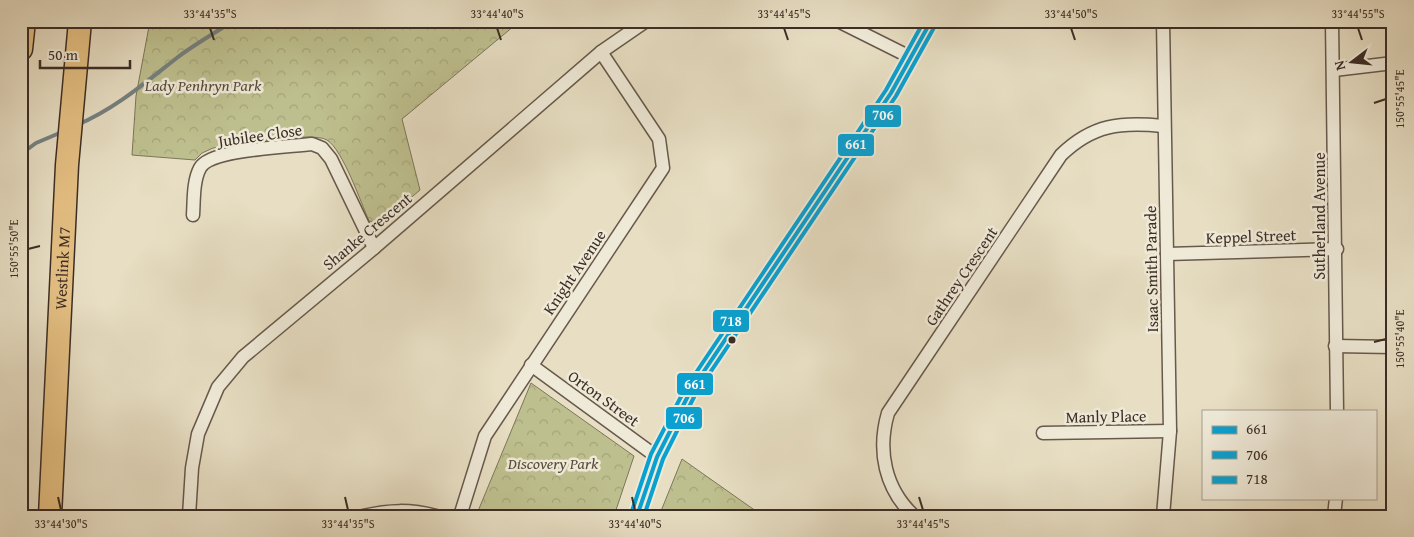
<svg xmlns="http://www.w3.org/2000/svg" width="1414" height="537" viewBox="0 0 1414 537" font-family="'Gentium Book Plus',serif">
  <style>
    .park { fill: url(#park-crowns); stroke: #7d765a }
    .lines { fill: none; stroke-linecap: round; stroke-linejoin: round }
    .stream { stroke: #758181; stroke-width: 4 }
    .minor-casing { stroke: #67594c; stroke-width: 15 }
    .tertiary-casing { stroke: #67594c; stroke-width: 18 }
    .motorway-casing { stroke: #3c2d25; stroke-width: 25 }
    .minor { stroke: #efead8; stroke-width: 12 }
    .tertiary { stroke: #efead8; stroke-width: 15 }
    .motorway { stroke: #e4bf82; stroke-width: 22 }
    .bus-1-casing { stroke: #efead8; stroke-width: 8 }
    .bus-2-casing { stroke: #efead8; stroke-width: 8 }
    .bus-3-casing { stroke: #efead8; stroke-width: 8 }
    .bus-1 { stroke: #09a1d1; stroke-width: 4 }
    .bus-2 { stroke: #09a1d1; stroke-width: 4 }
    .bus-3 { stroke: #09a1d1; stroke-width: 4 }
    .ticks { fill: none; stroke: #3c2d25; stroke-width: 2 }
    .bus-dot { fill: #3c2d25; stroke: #efead8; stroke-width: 2 }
    .labels { text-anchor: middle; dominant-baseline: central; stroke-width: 5; stroke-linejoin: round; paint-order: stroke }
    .park-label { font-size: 16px; font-style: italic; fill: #564a3a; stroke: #efead8 }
    .street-label { font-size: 16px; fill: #3c2d25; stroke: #efead8 }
    .line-badge { stroke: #efead8; stroke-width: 2 }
    .badge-label { font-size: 14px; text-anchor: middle; font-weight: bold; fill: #fff }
    .neatline { fill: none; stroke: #3c2d25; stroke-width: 2 }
    .ticks-label { font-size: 12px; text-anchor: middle; fill: #3c2d25 }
  </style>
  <defs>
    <pattern id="park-crowns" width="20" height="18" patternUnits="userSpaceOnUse" patternTransform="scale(1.25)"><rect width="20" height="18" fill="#bebf8e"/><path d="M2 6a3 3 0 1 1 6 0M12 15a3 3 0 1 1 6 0" fill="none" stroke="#a4a47a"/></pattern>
  </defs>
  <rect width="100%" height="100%" fill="#e7dec3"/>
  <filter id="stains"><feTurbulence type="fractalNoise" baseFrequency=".004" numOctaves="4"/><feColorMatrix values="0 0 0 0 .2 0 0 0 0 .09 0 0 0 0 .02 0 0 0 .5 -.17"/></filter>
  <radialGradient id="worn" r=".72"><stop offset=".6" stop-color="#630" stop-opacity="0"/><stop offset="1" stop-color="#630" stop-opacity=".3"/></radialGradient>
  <g class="park">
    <path d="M150 21H520L402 119 420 190 380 224 369 221C361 203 343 150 327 140 312 131 234 145 213 148L202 153 195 160 132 155 136 96Z"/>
    <path d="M531 383 634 456 614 516H476Z"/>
    <path d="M682 459 763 516H659Z"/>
  </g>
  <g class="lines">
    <g class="stream">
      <path d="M77 125C115 109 146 82 178 57 195 44 215 33 233 21"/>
      <path d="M21 154 36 143 62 132"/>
    </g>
    <defs>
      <g id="minor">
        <path d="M838 21 912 58"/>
        <path d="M1332 21 1337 411"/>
        <path d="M1334 70 1393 63"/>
        <path d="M193 215C194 200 193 181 200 168 210 149 289 147 312 144L322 148 331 159 374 248"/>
        <path d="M1167 254 1337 249"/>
        <path d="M1335 346 1393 347"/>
        <path d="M531 365 657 457"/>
        <path d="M1043 433 1170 431"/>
        <path d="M189 516 192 468 198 434 218 387 243 357 374 248 601 52 646 21"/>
        <path d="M363 516C389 510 410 509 436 516"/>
        <path d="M460 516 485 436 663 168 659 139 601 52"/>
        <path d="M914 516C885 489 877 451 888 413L1061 155C1093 124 1121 122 1163 126"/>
        <path d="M1163 516 1170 431 1163 21"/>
        <path d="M1334 516 1336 498"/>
      </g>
      <path id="tertiary" d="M637 516 657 457 690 392 891 93 931 21"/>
      <g id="motorway">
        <path d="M21 49 24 21"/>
        <path id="s1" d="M50 516 67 165 80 21"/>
      </g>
    </defs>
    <use href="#minor" class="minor-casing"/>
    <use href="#tertiary" class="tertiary-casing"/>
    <use href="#motorway" class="motorway-casing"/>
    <use href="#minor" class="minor"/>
    <use href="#tertiary" class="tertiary"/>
    <use href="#motorway" class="motorway"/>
    <defs>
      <path id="bus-1" d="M637 516 657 457 690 392 891 93 931 21"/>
      <path id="bus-2" d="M644 516 663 459 695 395 896 96 936 24"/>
      <path id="bus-3" d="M631 514 651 454 685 389 886 90 924 21"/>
    </defs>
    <use href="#bus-1" class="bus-1-casing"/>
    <use href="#bus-2" class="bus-2-casing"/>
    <use href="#bus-3" class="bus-3-casing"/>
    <use href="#bus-1" class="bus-1"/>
    <use href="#bus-2" class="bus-2"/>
    <use href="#bus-3" class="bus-3"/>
  </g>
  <path class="ticks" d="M210 28 214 40M497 28 501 40M784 28 788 40M1071 28 1075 40M1358 28 1362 40M1374 103 1386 99M28 249 40 246M1374 342 1386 339M58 497 61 510M345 497 348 510M632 497 635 510M919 497 923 510"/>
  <circle class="bus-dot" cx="732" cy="340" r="4.5"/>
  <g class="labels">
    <g class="park-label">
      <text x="203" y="85">Lady Penhryn Park</text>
      <text x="553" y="463">Discovery Park</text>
    </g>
    <g class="street-label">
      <text transform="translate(260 135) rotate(-8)">Jubilee Close</text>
      <text transform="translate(1319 216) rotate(-90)">Sutherland Avenue</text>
      <text transform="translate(367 231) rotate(-40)">Shanke Crescent</text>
      <text transform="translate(1251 236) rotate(-2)">Keppel Street</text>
      <text stroke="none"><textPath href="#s1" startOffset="248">Westlink M7</textPath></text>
      <text transform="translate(1151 269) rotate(-91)">Isaac Smith Parade</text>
      <text transform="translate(574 272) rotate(-56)">Knight Avenue</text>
      <text transform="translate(961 276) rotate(-56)">Gathrey Crescent</text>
      <text transform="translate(604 398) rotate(36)">Orton Street</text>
      <text transform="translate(1106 416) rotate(-1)">Manly Place</text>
    </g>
  </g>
  <g class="line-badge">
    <rect x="864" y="104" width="38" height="24" rx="5" fill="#09a1d1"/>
    <rect x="837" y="133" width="38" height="24" rx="5" fill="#09a1d1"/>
    <rect x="712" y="309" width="38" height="24" rx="5" fill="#09a1d1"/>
    <rect x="676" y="372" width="38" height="24" rx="5" fill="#09a1d1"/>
    <rect x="665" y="406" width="38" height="24" rx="5" fill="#09a1d1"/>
  </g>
  <g class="badge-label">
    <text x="883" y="120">706</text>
    <text x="856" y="149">661</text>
    <text x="731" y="326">718</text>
    <text x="695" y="389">661</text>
    <text x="684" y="423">706</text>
  </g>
  <rect width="1414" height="537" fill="none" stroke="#e7dec3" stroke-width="55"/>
  <rect x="1202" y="410" width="175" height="90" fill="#efead8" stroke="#a79e90"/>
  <rect x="1212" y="426" width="25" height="8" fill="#09a1d1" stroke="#a79e90"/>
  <text x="1246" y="434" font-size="15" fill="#3c2d25">661</text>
  <rect x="1212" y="451" width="25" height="8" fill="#09a1d1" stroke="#a79e90"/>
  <text x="1246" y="460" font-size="15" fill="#3c2d25">706</text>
  <rect x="1212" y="476" width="25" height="8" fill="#09a1d1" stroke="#a79e90"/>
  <text x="1246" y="484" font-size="15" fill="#3c2d25">718</text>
  <g transform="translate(1352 62) rotate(254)" stroke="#efead8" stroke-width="4" paint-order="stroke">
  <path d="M0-4L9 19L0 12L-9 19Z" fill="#3c2d25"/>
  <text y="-8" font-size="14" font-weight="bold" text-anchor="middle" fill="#3c2d25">N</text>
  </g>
  <path d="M40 60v8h90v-8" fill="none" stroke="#3c2d25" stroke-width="2.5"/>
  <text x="48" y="60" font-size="15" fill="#3c2d25" stroke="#efead8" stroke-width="4" paint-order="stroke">50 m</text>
  <rect x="28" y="28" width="1358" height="482" class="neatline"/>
  <g class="ticks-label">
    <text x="210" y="18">33°44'35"S</text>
    <text x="497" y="18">33°44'40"S</text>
    <text x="784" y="18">33°44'45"S</text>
    <text x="1071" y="18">33°44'50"S</text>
    <text x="1358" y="18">33°44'55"S</text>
    <text transform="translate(1400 99) rotate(-90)" y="4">150°55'45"E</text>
    <text transform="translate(14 249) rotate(-90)" y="4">150°55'50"E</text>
    <text transform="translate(1400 339) rotate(-90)" y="4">150°55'40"E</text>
    <text x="61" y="528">33°44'30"S</text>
    <text x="348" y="528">33°44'35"S</text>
    <text x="635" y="528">33°44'40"S</text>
    <text x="923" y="528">33°44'45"S</text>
  </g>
  <rect width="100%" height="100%" filter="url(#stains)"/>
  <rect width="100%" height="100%" fill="url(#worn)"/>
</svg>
